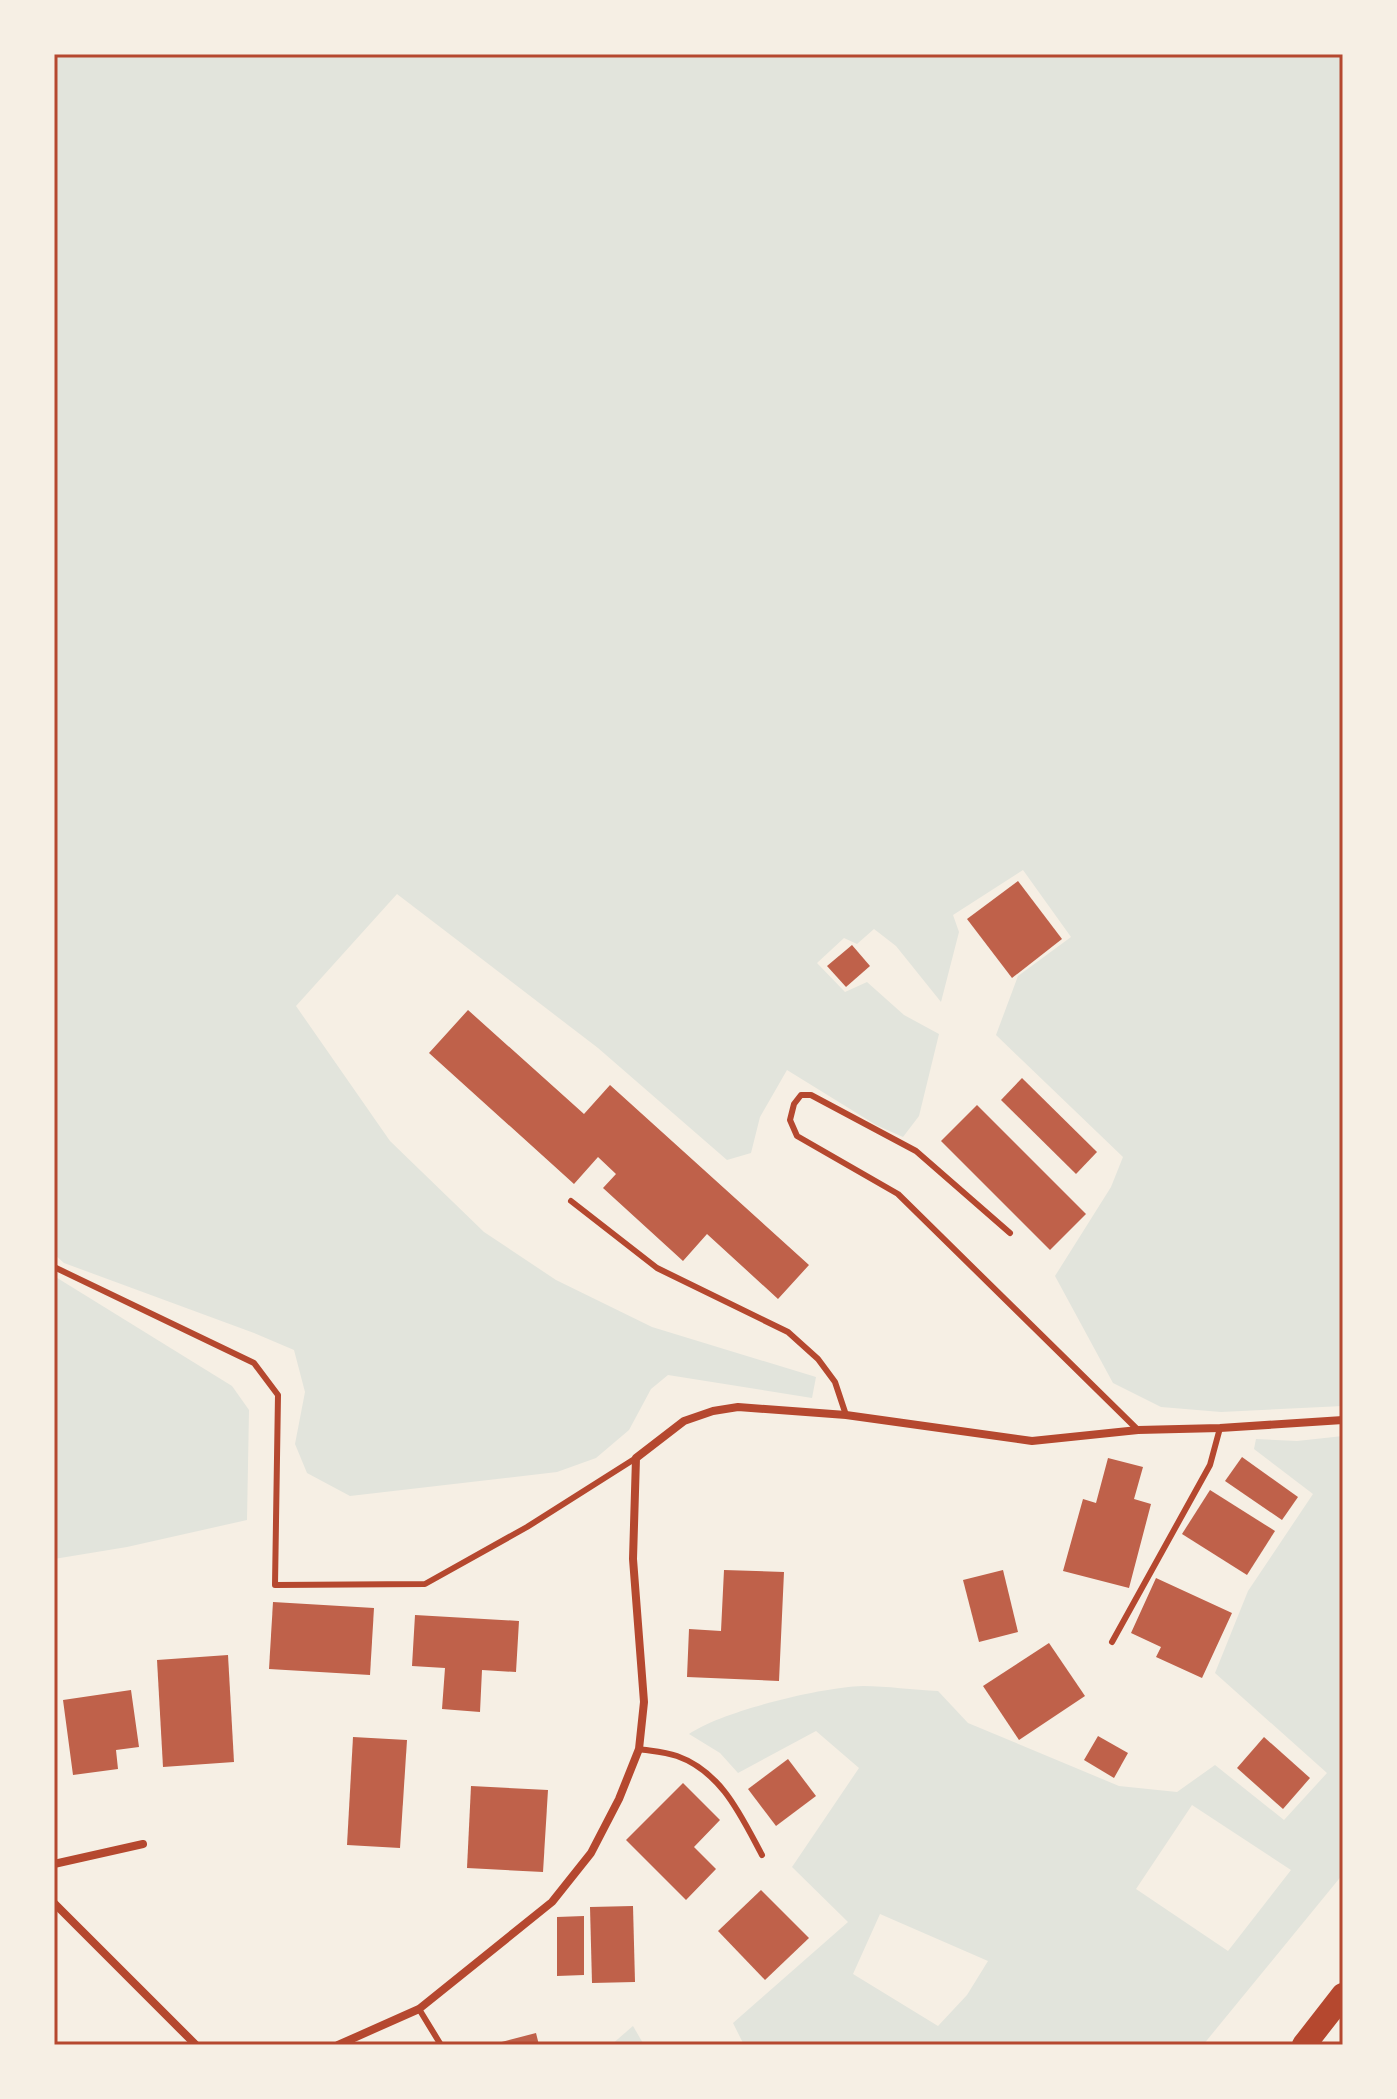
<svg xmlns="http://www.w3.org/2000/svg" width="1397" height="2099" viewBox="0 0 1397 2099" font-family="'Exo 2',sans-serif">
  <style>
    .green { fill: #e2e4dc; fill-rule: evenodd }
    .building { fill: #bf614a }
    .lines { fill: none; stroke-linecap: round; stroke-linejoin: round }
    .service { stroke: #b5482f; stroke-width: 6 }
    .minor { stroke: #b5482f; stroke-width: 8 }
    .motorway { stroke: #b5482f; stroke-width: 24 }
    .neatline { fill: none; stroke: #b5482f; stroke-width: 3 }
  </style>
  <rect width="100%" height="100%" fill="#f6efe4"/>
  <g class="green">
    <path d="M54 54H1343V1406L1221 1412 1161 1407 1113 1383 1055 1276 1111 1187 1123 1157 996 1035 1018 976 1071 937 1023 870 953 915 959 932 941 1002 896 946 874 929 857 944 844 938 817 963 845 992 867 982 904 1015 939 1034 919 1116 903 1137 876 1125 787 1070 760 1117 751 1153 727 1160 598 1048 397 894 296 1006 390 1141 484 1232 556 1280 652 1327 816 1377 812 1398 668 1375 651 1389 629 1430 596 1458 557 1472 350 1496 307 1473 295 1444 305 1392 294 1350 254 1333 64 1263 54 1254Z"/>
    <path d="M54 1276 232 1386 249 1410 247 1520 127 1547 54 1559Z"/>
    <path d="M1343 1436V1874L1203 2045H744L733 2023 848 1922 792 1867 859 1768 816 1731 738 1773 720 1753 689 1734C722 1711 822 1687 863 1686 887 1686 913 1690 938 1691L968 1723 1119 1786 1177 1792 1215 1765 1284 1820 1327 1773 1215 1673 1248 1591 1313 1494 1254 1449 1256 1439 1297 1441ZM1192 1805 1291 1870 1228 1951 1136 1889ZM880 1914 988 1961 967 1995 938 2026 853 1974Z"/>
    <path d="M633 2026 644 2045H611Z"/>
  </g>
  <g class="building">
    <path d="M1018 881 1062 939 1012 978 967 919Z"/>
    <path d="M852 945 870 966 846 987 827 966Z"/>
    <path d="M468 1010 584 1114 610 1085 809 1265 778 1299 707 1234 683 1261 603 1188 616 1174 598 1157 574 1184 429 1053Z"/>
    <path d="M1022 1078 1097 1152 1076 1174 1001 1100Z"/>
    <path d="M977 1105 1086 1214 1050 1250 941 1141Z"/>
    <path d="M1242 1457 1298 1497 1282 1520 1225 1481Z"/>
    <path d="M1108 1458 1143 1467 1134 1499 1151 1504 1129 1588 1063 1571 1083 1499 1096 1503Z"/>
    <path d="M1210 1490 1275 1531 1247 1575 1182 1534Z"/>
    <path d="M724 1570 784 1572 779 1681 687 1677 689 1629 721 1631Z"/>
    <path d="M1003 1570 1018 1632 979 1642 963 1580Z"/>
    <path d="M1156 1578 1232 1613 1202 1678 1156 1657 1161 1647 1131 1633Z"/>
    <path d="M273 1602 374 1608 370 1675 269 1669Z"/>
    <path d="M415 1615 519 1621 516 1672 482 1670 480 1712 442 1709 445 1668 412 1666Z"/>
    <path d="M1049 1643 1085 1696 1019 1740 983 1686Z"/>
    <path d="M228 1655 234 1762 163 1767 157 1660Z"/>
    <path d="M131 1690 139 1747 116 1750 118 1769 73 1775 63 1700Z"/>
    <path d="M1098 1736 1128 1753 1114 1778 1084 1760Z"/>
    <path d="M353 1737 407 1740 400 1848 347 1845Z"/>
    <path d="M1264 1737 1310 1778 1283 1809 1237 1768Z"/>
    <path d="M788 1759 816 1796 776 1826 748 1789Z"/>
    <path d="M683 1783 720 1820 694 1847 716 1869 686 1900 626 1840Z"/>
    <path d="M471 1786 548 1790 543 1872 467 1868Z"/>
    <path d="M761 1890 809 1938 765 1980 718 1931Z"/>
    <path d="M633 1906 635 1982 592 1983 590 1907Z"/>
    <path d="M584 1916V1975L557 1976V1917Z"/>
    <path d="M536 2033 539 2045H495L494 2044Z"/>
  </g>
  <g class="lines">
    <g class="service">
      <path d="M571 1201 657 1268 788 1332 818 1359 835 1382 846 1415"/>
      <path d="M1010 1233 916 1151 811 1095H801L794 1104 790 1120 797 1136 898 1194 1138 1430"/>
      <path d="M54 1267 254 1363 278 1395 275 1585 425 1584 527 1527 636 1458"/>
      <path d="M1112 1642 1210 1465 1220 1428"/>
      <path d="M639 1749C651 1751 665 1752 677 1756 722 1772 741 1816 762 1855"/>
      <path d="M419 2009 441 2045"/>
    </g>
    <g class="minor">
      <path d="M54 1864 143 1844"/>
      <path d="M54 1903 196 2045"/>
      <path d="M338 2045 419 2009 552 1902 591 1853 619 1799 639 1749 644 1702 633 1559 636 1458 684 1421 713 1411 738 1407 846 1415 1032 1441 1138 1430 1220 1428 1343 1420"/>
    </g>
    <path class="motorway" d="M1304 2045 1343 1995"/>
  </g>
  <rect width="1397" height="2099" fill="none" stroke="#f6efe4" stroke-width="112"/>
  <rect x="56" y="56" width="1285" height="1987" class="neatline"/>
</svg>
